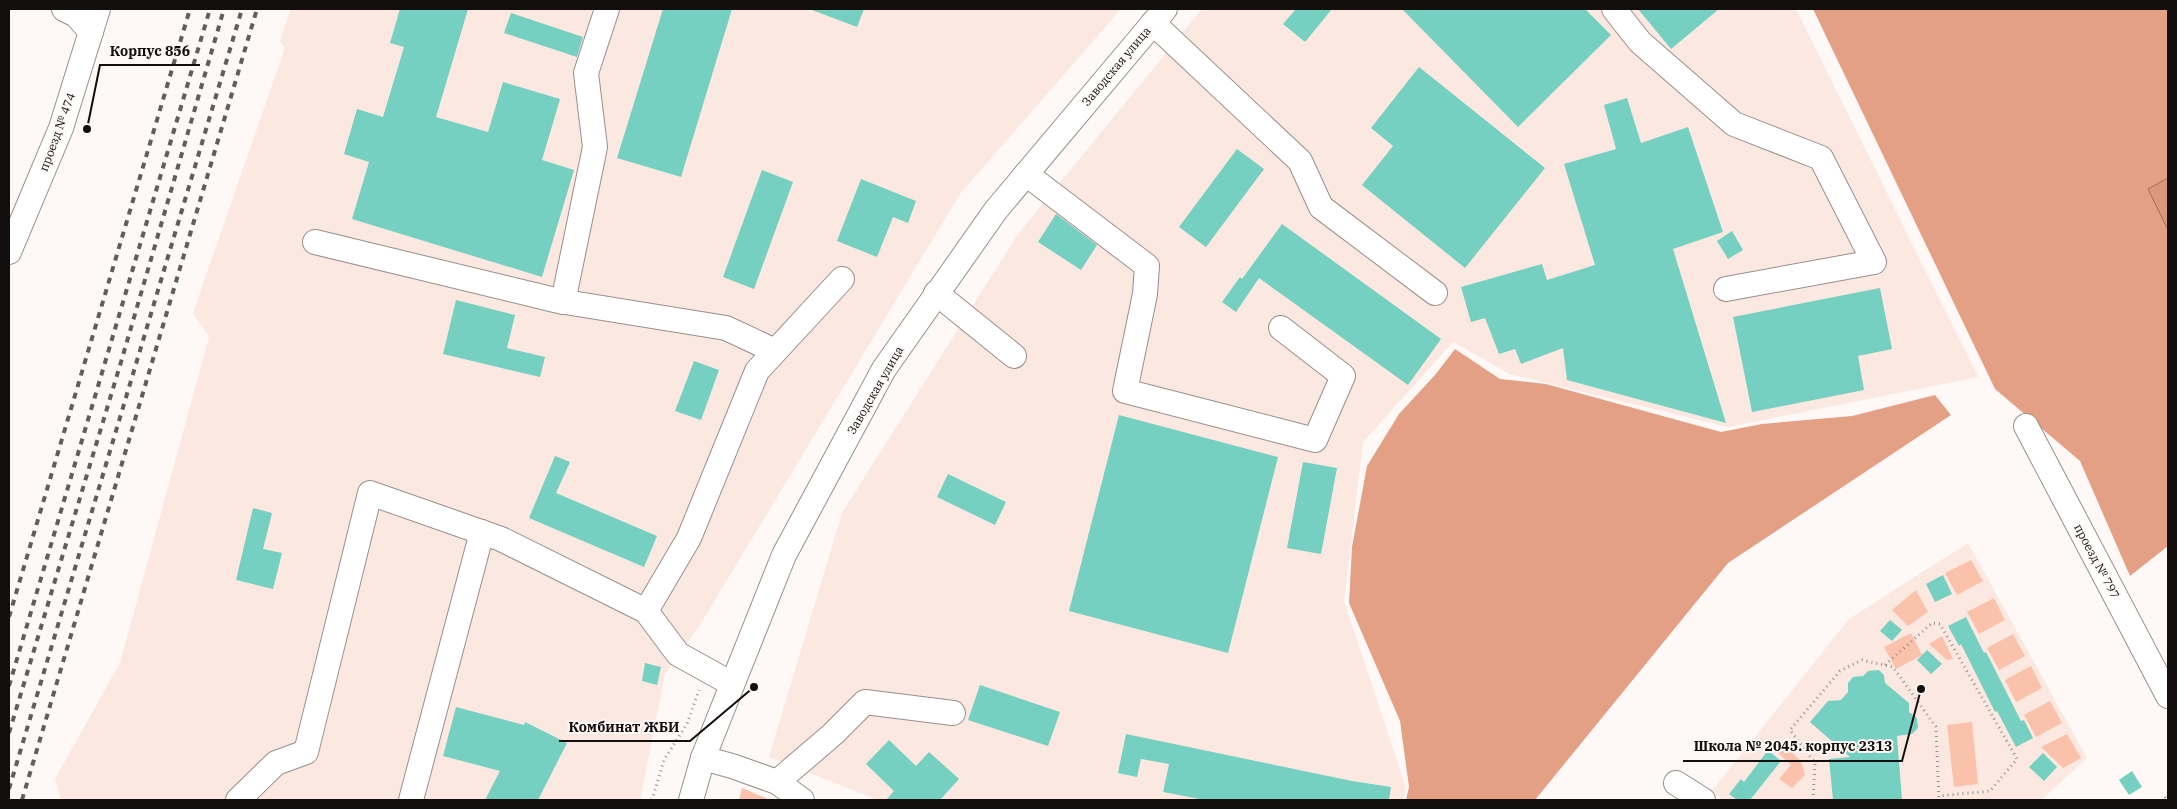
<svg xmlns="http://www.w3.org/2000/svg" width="2177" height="809" viewBox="0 0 2177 809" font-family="'IBM Plex Serif',serif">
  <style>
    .built { fill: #fbe8e1 }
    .green { fill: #fac2ab }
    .forest { fill: #e4a084 }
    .water { fill: #dc987c; stroke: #9f6f5b }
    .building { fill: #75d0c1 }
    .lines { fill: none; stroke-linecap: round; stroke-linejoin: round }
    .minor-casing { stroke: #988f8b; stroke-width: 26 }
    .path { stroke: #969190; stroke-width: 3; stroke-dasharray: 1 4; stroke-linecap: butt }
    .minor { stroke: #fff; stroke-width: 24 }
    .rail { stroke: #615d5b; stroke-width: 4; stroke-dasharray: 6 6; stroke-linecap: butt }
    .labels { text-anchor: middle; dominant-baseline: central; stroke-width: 4; stroke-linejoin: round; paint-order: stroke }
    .street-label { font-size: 12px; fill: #110e0d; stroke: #fef8f6 }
    .leader { fill: none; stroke: #110e0d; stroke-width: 2 }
    .callout-dot { fill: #110e0d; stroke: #fef8f6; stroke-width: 2 }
    .callout-label { font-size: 14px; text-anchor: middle; font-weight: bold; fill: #110e0d; stroke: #fef8f6; stroke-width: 4; stroke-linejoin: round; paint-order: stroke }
  </style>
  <rect width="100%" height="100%" fill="#fef8f6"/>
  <g class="built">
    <path d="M291 9H1121L960 194 698 628 665 674 640 800H61L55 779 120 663 209 337 193 313 285 48 280 41Z"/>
    <path d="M1202 9H1796L1978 377 1728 427 1510 374 1453 342 1363 442 1344 601 1406 788 1403 800H878L769 757 842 513 1018 234Z"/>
    <path d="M1968 543 2087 758 2041 800H1724L1711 792 1849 619Z"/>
  </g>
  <g class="green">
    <path d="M1971 560 1983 581 1957 595 1945 573Z"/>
    <path d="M1916 590 1928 612 1908 626 1892 610Z"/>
    <path d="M1994 598 2005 620 1979 634 1967 612Z"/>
    <path d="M1911 633 1922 655 1896 669 1884 647Z"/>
    <path d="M2013 634 2025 656 1999 670 1987 648Z"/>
    <path d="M1942 636 1953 659 1947 660 1929 644Z"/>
    <path d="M2031 666 2042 688 2016 702 2005 680Z"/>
    <path d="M2050 701 2062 723 2036 737 2024 715Z"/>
    <path d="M1972 722 1978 784 1954 787 1947 725Z"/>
    <path d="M2067 734 2081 758 2063 768 2041 747Z"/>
    <path d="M1776 738 1801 761 1805 775 1792 788 1779 779 1791 765 1770 745Z"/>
    <path d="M742 788 768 799 770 800H739Z"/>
  </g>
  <g class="forest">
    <path d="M1813 9H2168V546L2130 576 2080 461 1995 389Z"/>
    <path d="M1455 349 1500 379 1546 384 1721 432 1762 424 1852 416 1935 395 1951 415 1728 563 1535 800H1406L1409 787 1400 721 1349 603 1352 547 1367 466 1399 414 1435 375Z"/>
  </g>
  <path class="water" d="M2168 178V230L2148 189Z"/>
  <g class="building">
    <path d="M400 9H468L436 117 488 132 503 82 560 99 542 160 574 170 542 277 352 219 369 162 344 154 357 109 383 117 404 47 390 43Z"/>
    <path d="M663 9H732L681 177 617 158Z"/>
    <path d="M812 9H864L857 27 812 10Z"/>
    <path d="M1296 9H1332L1305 42 1283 24Z"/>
    <path d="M1402 9H1585L1611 35 1518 127Z"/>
    <path d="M1638 9H1719L1671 49Z"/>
    <path d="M511 13 583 37 577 57 504 33Z"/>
    <path d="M1419 67 1545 168 1465 268 1362 185 1393 146 1371 128Z"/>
    <path d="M1627 98 1641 143 1688 127 1723 232 1673 249 1726 423 1567 380 1563 348 1521 364 1515 349 1499 354 1485 318 1471 322 1461 287 1542 264 1547 280 1595 265 1564 164 1616 149 1604 105Z"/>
    <path d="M1237 149 1264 169 1206 247 1179 227Z"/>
    <path d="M762 170 793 182 754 289 723 277Z"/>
    <path d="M861 179 916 201 908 223 893 217 877 257 837 241Z"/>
    <path d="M1056 214 1097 245 1081 270 1038 242Z"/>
    <path d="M1282 224 1441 339 1408 385 1259 278 1236 312 1222 302 1240 277 1242 279Z"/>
    <path d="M1732 231 1743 250 1728 259 1717 241Z"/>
    <path d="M1880 288 1892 349 1858 356 1864 390 1752 412 1733 317Z"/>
    <path d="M456 300 515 315 507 348 545 357 540 377 443 354Z"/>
    <path d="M694 361 719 370 701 420 675 411Z"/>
    <path d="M1119 415 1278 457 1228 653 1069 611Z"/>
    <path d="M555 456 570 462 556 493 657 536 644 567 529 518Z"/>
    <path d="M1303 462 1337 468 1321 554 1287 548Z"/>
    <path d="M948 474 1006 502 995 525 937 497Z"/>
    <path d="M253 508 272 513 263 549 282 553 273 589 236 580Z"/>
    <path d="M1943 575 1952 594 1935 602 1926 584Z"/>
    <path d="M1966 617 1984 653 1986 652 2021 721 2024 720 2033 738 2016 747 1997 711 1995 712 1961 644 1959 646 1948 626Z"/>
    <path d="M1890 620 1902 630 1892 641 1880 631Z"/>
    <path d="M1927 650 1942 664 1931 674 1917 660Z"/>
    <path d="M645 663 661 667 657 685 642 681Z"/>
    <path d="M1879 670 1884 675 1885 683 1909 703V712L1917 718 1918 728 1912 734 1897 736 1902 800H1833L1829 759 1850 757 1810 722 1828 701 1841 700 1848 692V683L1853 677 1863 676 1868 671Z"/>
    <path d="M980 685 1060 712 1048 746 968 720Z"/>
    <path d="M456 707 524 725 525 722 567 743 538 800H485L500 771 443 756Z"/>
    <path d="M1126 734 1352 781 1391 787 1389 800H1205L1163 792 1169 764 1141 759 1137 777 1118 773Z"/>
    <path d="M889 740 916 766 929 752 959 779 940 800H886L894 791 866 764Z"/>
    <path d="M1768 750 1781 761 1750 800H1737L1729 794 1741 779 1744 782Z"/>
    <path d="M2043 753 2057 767 2044 781 2029 767Z"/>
    <path d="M2132 771 2142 787 2129 795 2119 780Z"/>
  </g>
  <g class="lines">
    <defs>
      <g id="minor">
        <path d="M64 9 76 15 91 32"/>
        <path d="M1614 9 1640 42 1734 124 1821 158 1874 262 1726 289"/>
        <path d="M1153 23 1300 161 1321 207 1435 293"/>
        <path d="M1026 174 1147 266 1145 294 1125 391 1315 440 1343 376 1281 328"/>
        <path d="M315 242 559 301 726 328 775 351"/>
        <path d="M9 252 61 128 98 9"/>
        <path d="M936 293 1014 356"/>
        <path d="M563 302 595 147 586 73 607 9"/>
        <path d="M2026 426 2168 696"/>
        <path d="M646 611 689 538 757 371 842 279"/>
        <path d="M703 758 732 766 777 782 802 800"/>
        <path d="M777 782 833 734 865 702 953 713"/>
        <path d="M1676 783 1703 800"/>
        <path d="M238 800 276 763 306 752 370 493 501 539 646 611 678 654 732 684"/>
        <path d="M411 800 482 532"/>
        <path d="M691 800 703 758 784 555 884 369 996 210 1165 9"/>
      </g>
    </defs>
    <use href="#minor" class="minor-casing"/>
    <g class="path">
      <path d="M1885 665 1932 623 1940 624 2017 759 1990 791 1939 796"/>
      <path d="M2165 797 2167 800"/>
      <path d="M652 800 664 760 687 724 699 690"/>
      <path d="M1813 800 1815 763 1790 730 1840 671 1862 660 1893 667 1936 727 1939 800"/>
    </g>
    <use href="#minor" class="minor"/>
    <g class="rail">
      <path d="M9 617 190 9"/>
      <path d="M9 686 210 9"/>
      <path d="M9 733 121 362 224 9"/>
      <path d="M9 789 242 9"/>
      <path d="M22 800 257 9"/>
    </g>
  </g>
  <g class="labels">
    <g class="street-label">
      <text transform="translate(1116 66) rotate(-50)">Заводская улица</text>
      <text transform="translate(57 132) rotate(-70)">проезд № 474</text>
      <text transform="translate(875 390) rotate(-60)">Заводская улица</text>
      <text transform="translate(2097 561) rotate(62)">проезд № 797</text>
    </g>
  </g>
  <path class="leader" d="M87 129L100 65H200M754 687L690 741H559M1921 689L1902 761H1683"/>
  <g class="callout-dot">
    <circle cx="87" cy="129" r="5"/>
    <circle cx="754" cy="687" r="5"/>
    <circle cx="1921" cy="689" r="5"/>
  </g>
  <g class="callout-label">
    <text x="150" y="56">Корпус 856</text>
    <text x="624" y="732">Комбинат ЖБИ</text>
    <text x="1793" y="751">Школа № 2045. корпус 2313</text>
  </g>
  <rect width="2177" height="809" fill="none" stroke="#110e0d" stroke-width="20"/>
</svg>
